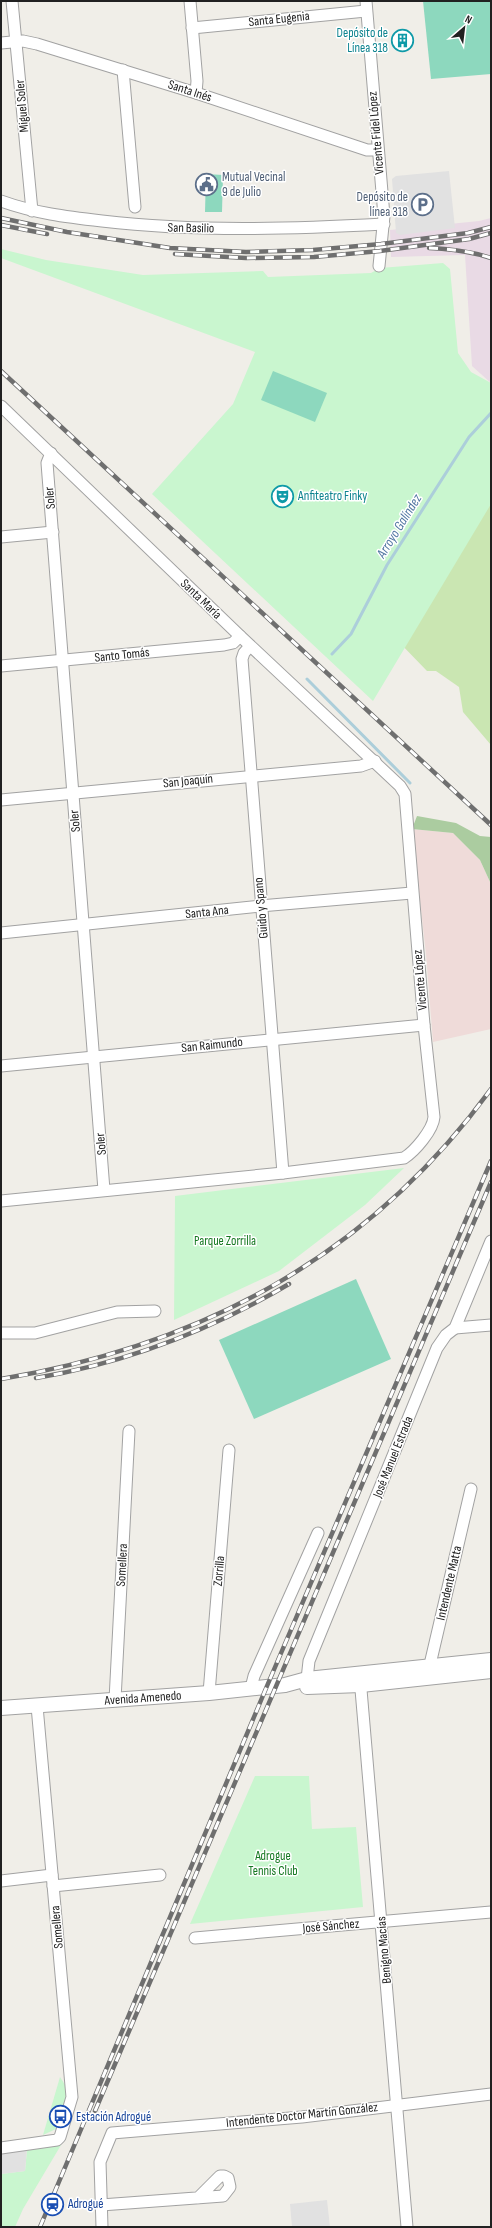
<svg xmlns="http://www.w3.org/2000/svg" width="492" height="2228" viewBox="0 0 492 2228" font-family="'Sofia Sans Condensed',sans-serif">
  <style>
    .commercial { fill: #efdbd9 }
    .industrial { fill: #e9dae5 }
    .grass { fill: #cae6b2 }
    .forest { fill: #abcca0 }
    .park { fill: #c9f6cf }
    .pitch { fill: #8dd8be }
    .parking { fill: #e1e1e1 }
    .lines { fill: none; stroke-linecap: round; stroke-linejoin: round }
    .stream { stroke: #acceda; stroke-width: 3 }
    .minor-casing { stroke: #a2a2a2; stroke-width: 13 }
    .tertiary-casing { stroke: #a2a2a2; stroke-width: 16 }
    .minor { stroke: #fff; stroke-width: 11 }
    .tertiary { stroke: #fff; stroke-width: 14 }
    .rail-casing { stroke: #6f6f6f; stroke-width: 4.5 }
    .rail { stroke: #fff; stroke-width: 3; stroke-dasharray: 9; stroke-linecap: butt }
    .labels { text-anchor: middle; dominant-baseline: central; stroke-width: 3; stroke-linejoin: round; paint-order: stroke }
    .street-label { font-size: 13px; fill: #212121; stroke: #fff }
    .culture-label { font-size: 13px; fill: #0d838f; stroke: #fff; text-anchor: end }
    .service-label { font-size: 13px; fill: #4e5e75; stroke: #fff; text-anchor: start }
    .park-label { font-size: 13px; fill: #157821; stroke: #fff }
    .transit-label { font-size: 13px; fill: #164399; stroke: #fff; text-anchor: start }
    .water-label { font-size: 14px; font-style: italic; fill: #5176a2; stroke: #fff }
  </style>
  <rect width="100%" height="100%" fill="#f0eee8"/>
  <path class="commercial" d="M412 829 453 833 480 860 491 884V1029L433 1042 426 954Z"/>
  <path class="industrial" d="M491 218V383L472 366 465 255 391 257 390 230 479 221Z"/>
  <path class="grass" d="M491 487V745L463 712 459 687 436 671H427L397 640Z"/>
  <path class="forest" d="M417 816 456 823 480 836 491 837V884L480 860 453 833 412 829Z"/>
  <g class="park">
    <path d="M1 249 46 260 143 275 263 271 268 277 371 273 380 268 443 263 450 269 458 353 471 372 491 383V504L373 701 152 494 233 404 255 352 1 258Z"/>
    <path d="M404 1168 365 1205 279 1271 174 1320 175 1196Z"/>
    <path d="M255 1776H309L312 1829 356 1827 363 1907 190 1924Z"/>
    <path d="M60 2077 67 2088 64 2109 56 2129 43 2135Z"/>
    <path d="M61 2145 23 2209 15 2227H1V2174L25 2171 27 2149Z"/>
  </g>
  <g class="pitch">
    <path d="M423 1H491V74L431 79Z"/>
    <path d="M206 174 223 175 222 212H205Z"/>
    <path d="M273 371 327 393 315 422 261 400Z"/>
    <path d="M356 1279 391 1359 254 1419 219 1340Z"/>
  </g>
  <g class="parking">
    <path d="M449 171 455 228 400 235 396 233 392 179 396 176Z"/>
    <path d="M1 2148 27 2149 25 2171 1 2174Z"/>
    <path d="M327 2200 330 2227H292L290 2204Z"/>
  </g>
  <g class="lines">
    <g class="stream">
      <path d="M332 654 351 634 387 565 469 437 491 413"/>
      <path d="M307 679 410 783"/>
    </g>
    <defs>
      <g id="minor">
        <path d="M12 1 32 211"/>
        <path d="M190 1 197 81 196 93"/>
        <path d="M366 1 384 216 379 266"/>
        <path d="M192 28 366 11"/>
        <path d="M1 43 23 41 37 44 196 93 367 150H377"/>
        <path d="M123 70 135 207"/>
        <path d="M1 201C34 213 67 217 102 221 196 232 290 229 384 224"/>
        <path d="M1 406 240 636 400 786 405 794 424 1025 434 1117C433 1130 415 1151 404 1158L283 1173 1 1201"/>
        <path d="M51 453 47 463 104 1190"/>
        <path d="M1 537 53 532"/>
        <path d="M250 646 244 653 242 659 283 1173"/>
        <path d="M1 666 224 645 233 643 240 636"/>
        <path d="M1 800 361 766 375 761"/>
        <path d="M1 933 260 906 412 893"/>
        <path d="M1 1066 424 1025"/>
        <path d="M455 1328 491 1325"/>
        <path d="M1 1333H35L117 1312 155 1311"/>
        <path d="M428 1673 471 1489"/>
        <path d="M360 1678 407 2227"/>
        <path d="M307 1679 309 1661 437 1348 446 1335 455 1328 491 1241"/>
        <path d="M251 1688 254 1676 318 1533"/>
        <path d="M209 1693 229 1450"/>
        <path d="M115 1700 129 1431"/>
        <path d="M1 1881 52 1875"/>
        <path d="M53 1886 160 1875"/>
        <path d="M195 1938 491 1912"/>
        <path d="M1 2148 57 2140 60 2137 72 2097 37 1706"/>
        <path d="M101 2205 223 2196 230 2187 228 2178 224 2176H220L198 2198"/>
        <path d="M102 2227 100 2162 112 2133 302 2117 491 2094"/>
      </g>
      <g id="tertiary">
        <path d="M307 1687 361 1685 491 1671"/>
        <path d="M1 1708 209 1693 285 1685 307 1679 491 1660"/>
      </g>
    </defs>
    <use href="#minor" class="minor-casing"/>
    <use href="#tertiary" class="tertiary-casing"/>
    <use href="#minor" class="minor"/>
    <use href="#tertiary" class="tertiary"/>
    <defs>
      <g id="rail">
        <path d="M1 218 67 232 170 248 246 252 313 250 381 244 468 233 491 227"/>
        <path d="M1 225 47 234"/>
        <path d="M429 248C450 249 470 251 491 258"/>
        <path d="M175 254 246 258 314 257 380 251 469 239 491 233"/>
        <path d="M1 371 491 825"/>
        <path d="M36 1378C125 1363 211 1330 289 1284"/>
        <path d="M1 1379C203 1345 369 1256 491 1089"/>
        <path d="M95 2111 491 1182"/>
        <path d="M40 2227 267 1686 491 1161"/>
      </g>
    </defs>
    <use href="#rail" class="rail-casing"/>
    <use href="#rail" class="rail"/>
  </g>
  <defs>
    <symbol id="building-ring" viewBox="-11 -11 22 22"><circle r="9.5" fill="#fff" stroke="#0f9aa8" stroke-width="1.5"/><path d="M-4-6H4V6H1V3H-1V6H-4ZM-2.5-4.3h1.7v1.8h-1.7ZM.8-4.3h1.7v1.8H.8ZM-2.5-1h1.7V.8h-1.7ZM.8-1h1.7V.8H.8Z" fill="#0f9aa8"/></symbol>
    <symbol id="civic-ring" viewBox="-11 -11 22 22"><circle r="9.5" fill="#fff" stroke="#5c6f8a" stroke-width="1.5"/><path d="M-.6-6.5H3V-4.5H.6V-3L4-1V1h2V6H-6V1h2V-1L-.6-3ZM-1.2 2.5V6h2.4V2.5Z" fill="#5c6f8a"/></symbol>
    <symbol id="parking-ring" viewBox="-11 -11 22 22"><circle r="9.5" fill="#fff" stroke="#5c6f8a" stroke-width="1.5"/><path d="M-3.5-5.5H1a3.5 3.5 0 0 1 0 7H-1V5.5H-3.5ZM-1-3.4V-.6H.8a1.4 1.4 0 0 0 0-2.8Z" fill="#5c6f8a"/></symbol>
    <symbol id="theatre-ring" viewBox="-11 -11 22 22"><circle r="9.5" fill="#fff" stroke="#0f9aa8" stroke-width="1.5"/><path d="M-5-5.5Q0-4 5-5.5V0Q5 5 0 6Q-5 5-5 0ZM-3.3-2.5H-1v1.5H-3.3ZM1-2.5H3.3v1.5H1ZM-2.8 1Q0 5.5 2.8 1Z" fill="#0f9aa8"/></symbol>
    <symbol id="bus-ring" viewBox="-11 -11 22 22"><circle r="9.5" fill="#fff" stroke="#1a4fb4" stroke-width="1.5"/><path d="M-5-6H5V4H4V6H2V4H-2V6H-4V4H-5ZM-3.5-4V0h7V-4ZM-3.5 1.2v1.5H-2V1.2ZM2 1.2v1.5H3.5V1.2Z" fill="#1a4fb4"/></symbol>
    <symbol id="station-ring" viewBox="-11 -11 22 22"><circle r="9.5" fill="#fff" stroke="#1a4fb4" stroke-width="1.5"/><path d="M-3-6H3Q5-6 5-4V2Q5 4 3 4L4.5 6H3L1.5 4h-3L-3 6H-4.5L-3 4Q-5 4-5 2V-4Q-5-6-3-6ZM-3.5-4v3h7v-3ZM-3.5 1v1.5H-2V1ZM2 1v1.5H3.5V1Z" fill="#1a4fb4"/></symbol>
  </defs>
  <g fill-rule="evenodd">
    <use href="#building-ring" x="390" y="28" width="25" height="25"/>
    <use href="#civic-ring" x="194" y="172" width="25" height="25"/>
    <use href="#parking-ring" x="410" y="192" width="25" height="25"/>
    <use href="#theatre-ring" x="270" y="484" width="25" height="25"/>
    <use href="#bus-ring" x="48" y="2104" width="25" height="25"/>
    <use href="#station-ring" x="40" y="2192" width="25" height="25"/>
  </g>
  <g class="labels">
    <g class="street-label">
      <text transform="translate(279 19) rotate(-6)">Santa Eugenia</text>
      <text transform="translate(190 91) rotate(18)">Santa Inés</text>
      <text transform="translate(22 106) rotate(-95)">Miguel Soler</text>
      <text transform="translate(376 133) rotate(-95)">Vicente Fidel López</text>
      <text transform="translate(191 228) rotate(1)">San Basilio</text>
      <text transform="translate(50 498) rotate(-95)">Soler</text>
      <text transform="translate(201 599) rotate(44)">Santa María</text>
      <text transform="translate(122 655) rotate(-6)">Santo Tomás</text>
      <text transform="translate(188 781) rotate(-6)">San Joaquín</text>
      <text transform="translate(75 821) rotate(-95)">Soler</text>
      <text transform="translate(261 908) rotate(-95)">Guido y Spano</text>
      <text transform="translate(207 912) rotate(-6)">Santa Ana</text>
      <text transform="translate(420 980) rotate(-95)">Vicente López</text>
      <text transform="translate(212 1045) rotate(-6)">San Raimundo</text>
      <text transform="translate(101 1144) rotate(-95)">Soler</text>
      <text transform="translate(393 1457) rotate(-68)">José Manuel Estrada</text>
      <text transform="translate(122 1565) rotate(-87)">Somellera</text>
      <text transform="translate(219 1571) rotate(-85)">Zorrilla</text>
      <text transform="translate(449 1583) rotate(-77)">Intendente Matta</text>
      <text transform="translate(143 1698) rotate(-4)">Avenida Amenedo</text>
      <text transform="translate(331 1926) rotate(-5)">José Sánchez</text>
      <text transform="translate(57 1927) rotate(-95)">Somellera</text>
      <text transform="translate(384 1950) rotate(-95)">Benigno Macías</text>
      <text transform="translate(302 2115) rotate(-6)">Intendente Doctor Martín González</text>
    </g>
    <g class="culture-label">
      <text x="388" y="33">Depósito de<tspan x="388" dy="15">Línea 318</tspan></text>
      <text x="298" y="496" text-anchor="start">Anfiteatro Finky</text>
    </g>
    <g class="service-label">
      <text x="222" y="177">Mutual Vecinal<tspan x="222" dy="15">9 de Julio</tspan></text>
      <text x="408" y="197" text-anchor="end">Depósito de<tspan x="408" dy="15">línea 318</tspan></text>
    </g>
    <g class="park-label">
      <text x="225" y="1241">Parque Zorrilla</text>
      <text x="273" y="1856">Adrogue<tspan x="273" dy="15">Tennis Club</tspan></text>
    </g>
    <g class="transit-label">
      <text x="76" y="2117">Estación Adrogué</text>
      <text x="68" y="2204">Adrogué</text>
    </g>
    <g class="water-label">
      <text transform="translate(399 526) rotate(-58)">Arroyo Galíndez</text>
    </g>
  </g>
  <rect width="492" height="2228" fill="none" stroke="#212121" stroke-width="4"/>
  <g transform="translate(464 28) rotate(28)" stroke="#ffffff" stroke-width="3" paint-order="stroke">
  <path d="M0-3L7 15L0 10L-7 15Z" fill="#212121"/>
  <text y="-6" font-size="11" font-weight="bold" text-anchor="middle" fill="#212121">N</text>
  </g>
</svg>
